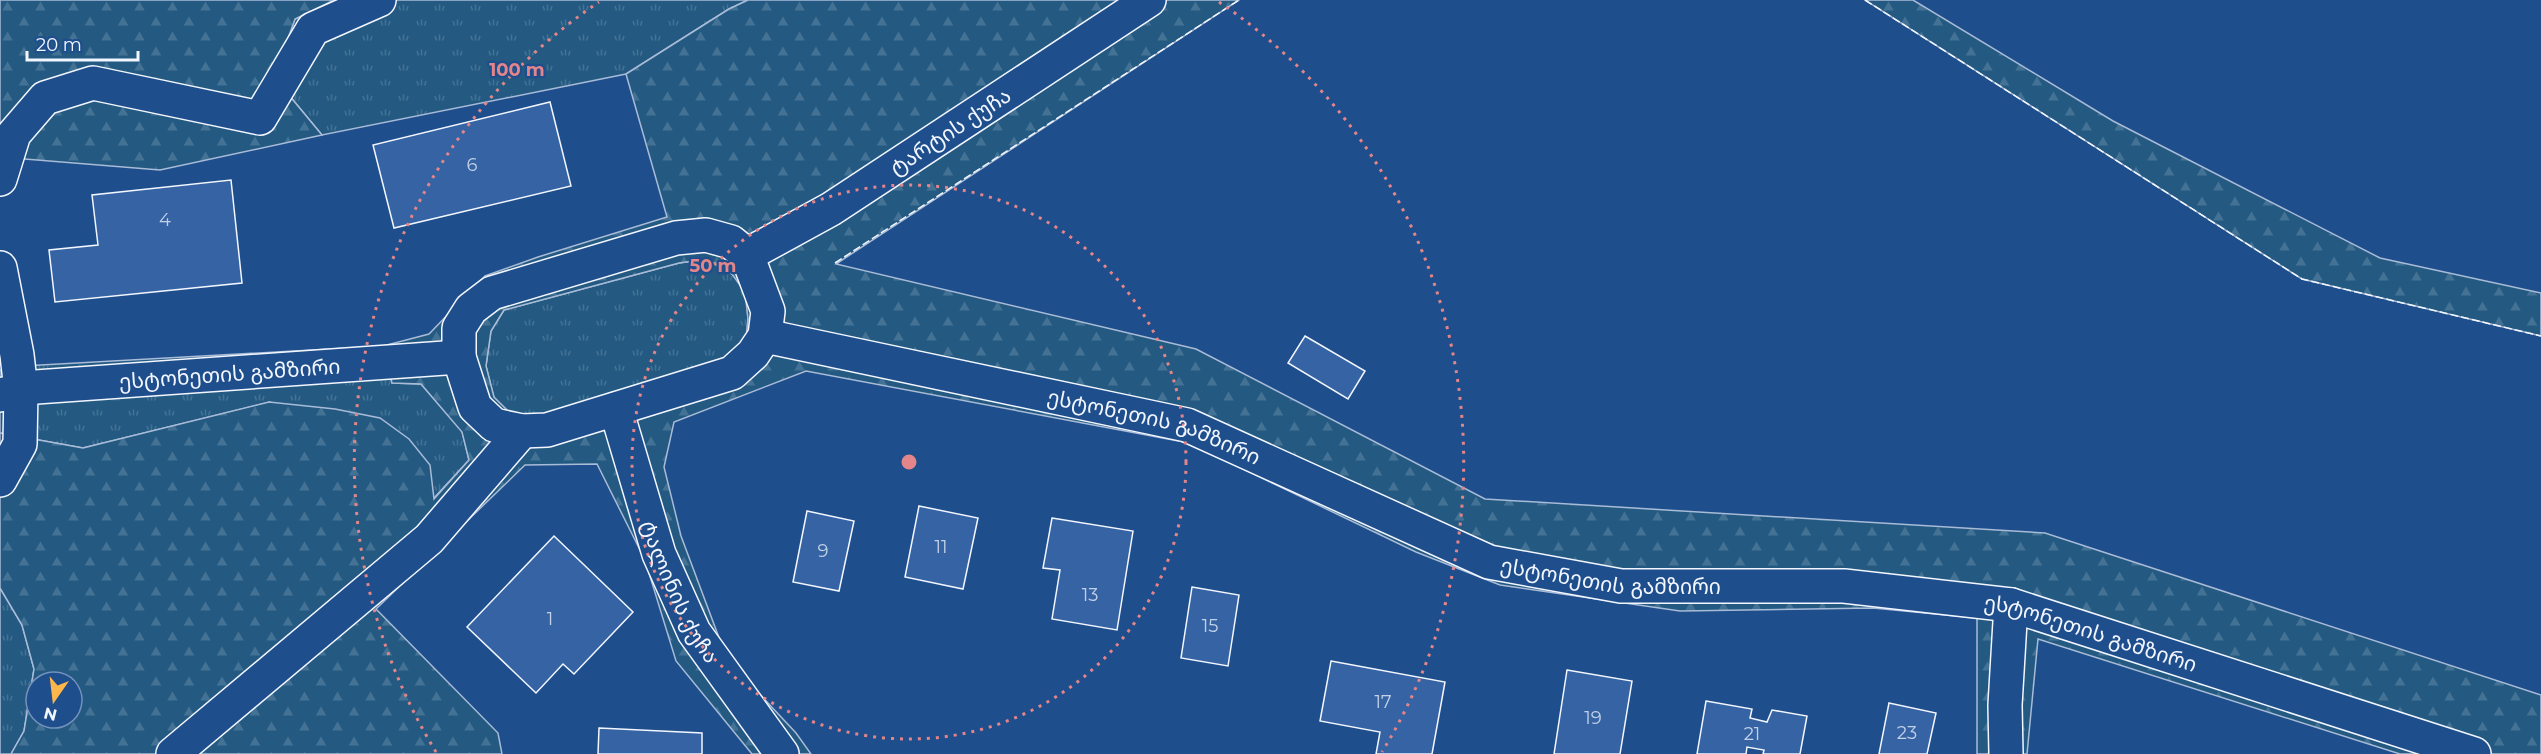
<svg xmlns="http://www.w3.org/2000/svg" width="2541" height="754" viewBox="0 0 2541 754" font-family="Montserrat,'Noto Sans Georgian',sans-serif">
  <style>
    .grass { fill: url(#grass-tufts); stroke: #a8bbd7; stroke-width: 1.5 }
    .forest { fill: url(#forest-firs); stroke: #a8bbd7; stroke-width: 1.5; fill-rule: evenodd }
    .building { fill: #3563a3; stroke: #f2f6ff; stroke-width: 1.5 }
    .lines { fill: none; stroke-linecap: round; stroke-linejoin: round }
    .minor-casing { stroke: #f2f6ff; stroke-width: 36 }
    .minor { stroke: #1f4e8c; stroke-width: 33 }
    .fence { stroke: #f2f6ff; stroke-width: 1.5; stroke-dasharray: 8 3; stroke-linecap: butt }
    .ring { fill: none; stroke: #e38589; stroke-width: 3; stroke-dasharray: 3 6 }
    .labels { text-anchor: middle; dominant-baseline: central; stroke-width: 4.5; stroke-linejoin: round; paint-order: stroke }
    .number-label { font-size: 18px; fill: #c3d1e8 }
    .street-label { font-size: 21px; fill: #f2f6ff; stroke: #1f4e8c }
    .centre { fill: #e38589; stroke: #1f4e8c; stroke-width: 3 }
    .ring-label { font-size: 18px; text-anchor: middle; font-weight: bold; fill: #e38589; stroke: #1f4e8c; stroke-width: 4.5; stroke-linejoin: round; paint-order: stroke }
  </style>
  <defs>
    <pattern id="grass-tufts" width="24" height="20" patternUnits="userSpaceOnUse" patternTransform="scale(1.5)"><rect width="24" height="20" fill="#245a82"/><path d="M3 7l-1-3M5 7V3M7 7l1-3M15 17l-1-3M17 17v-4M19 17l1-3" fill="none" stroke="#447295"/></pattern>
    <pattern id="forest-firs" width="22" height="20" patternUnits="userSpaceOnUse" patternTransform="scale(1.5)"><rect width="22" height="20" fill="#245a82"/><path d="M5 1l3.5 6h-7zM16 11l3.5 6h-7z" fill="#447295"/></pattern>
  </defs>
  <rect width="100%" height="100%" fill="#1f4e8c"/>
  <g class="grass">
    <path d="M334 0H748L729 9 626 74 322 135 274 77 295 19Z"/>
    <path d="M708 259 732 274 746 292 748 319 746 341 723 364 531 418 510 413 494 398 486 366 491 331 504 310 679 263Z"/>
    <path d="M383 346 392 383 421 384 462 431 469 460 433 499 270 402 83 448 0 433V370L23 366Z"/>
    <path d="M0 588 22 625 34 669 24 731 11 754H0Z"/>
  </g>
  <g class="forest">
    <path d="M0 0H334L295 19 274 77 322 135 160 170 0 157Z"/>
    <path d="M748 0H1239L836 264 1196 349 1485 499 2045 533 2541 695V754H2400L2038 639 2027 754H1977V618L1873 608 1680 611 1500 585 1416 552 1189 443 806 371 674 422 664 467 681 536 727 659 796 733 811 754H752L676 661 645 560 597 464 525 465 376 609 498 733 502 754H11L24 731 34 669 22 625 0 588V433L83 448 269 402 335 409 380 418 409 439 430 465 434 499 469 460 462 432 421 384 392 383 383 346 429 334 485 276 538 257 667 217 626 74 729 9ZM707 259 732 274 745 292 748 319 746 341 723 364 531 418 510 413 494 397 486 366 491 331 504 310 679 263ZM36 682H72V718H36Z"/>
    <path d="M1865 0H1913L2113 121 2380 258 2541 293V336L2302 279Z"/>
  </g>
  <g class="building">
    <path d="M550 102 571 186 394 228 373 145Z"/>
    <path d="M231 180 242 283 55 302 49 250 98 245 92 195Z"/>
    <path d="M1305 336 1365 371 1348 399 1288 363Z"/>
    <path d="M919 506 978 518 963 589 905 577Z"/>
    <path d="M807 511 854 521 839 591 793 582Z"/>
    <path d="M1052 518 1133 531 1117 630 1052 619 1060 570 1043 568Z"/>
    <path d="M554 536 633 612 574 674 563 664 536 693 467 627Z"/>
    <path d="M1192 587 1239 595 1228 666 1181 658Z"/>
    <path d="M1331 661 1445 682 1432 754H1376L1380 732 1320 721Z"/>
    <path d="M1567 670 1632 681 1620 754H1554Z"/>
    <path d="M1706 701 1752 709 1750 718 1767 722 1772 710 1807 716 1800 754H1763L1764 750 1747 747 1746 754H1697Z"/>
    <path d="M1889 703 1936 713 1927 754H1879Z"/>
    <path d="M599 728 702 733V754H598Z"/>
  </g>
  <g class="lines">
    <defs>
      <g id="minor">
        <path d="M0 179 14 134 45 98 93 83 260 118 313 29 379 0"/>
        <path d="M706 235 731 242 747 255 768 311 765 336 753 354 732 373 547 430 522 431 494 425 475 407 459 357V328L471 309 492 293 676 238Z"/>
        <path id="s1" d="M747 255 831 209 1149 0"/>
        <path d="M0 268 17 355 21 390 20 444 0 480"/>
        <path id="s2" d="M765 336 1187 425 1489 562 1621 586H1844L2011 605 2474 754"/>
        <path id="s3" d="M0 395 36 387 459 357"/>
        <path id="s4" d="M616 409 659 554 694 632 782 754"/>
        <path d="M173 754 429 539 522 431"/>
        <path d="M2006 754 2005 705 2011 605"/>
      </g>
    </defs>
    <use href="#minor" class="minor-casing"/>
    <use href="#minor" class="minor"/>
    <g class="fence">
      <path d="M1865 0 2302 279 2541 336"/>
      <path d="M835 263 1239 0"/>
    </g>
  </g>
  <g class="ring">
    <circle cx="909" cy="462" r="277"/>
    <path d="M436 752A555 555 0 0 1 599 2M1219 2A555 555 0 0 1 1382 752"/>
  </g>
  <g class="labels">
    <g class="number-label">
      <text x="472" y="165">6</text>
      <text x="165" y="220">4</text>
      <text x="941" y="547">11</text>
      <text x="823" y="551">9</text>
      <text x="1090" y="595">13</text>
      <text x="550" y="619">1</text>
      <text x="1210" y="626">15</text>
      <text x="1383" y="702">17</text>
      <text x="1593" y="718">19</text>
      <text x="1907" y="733">23</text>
      <text x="1752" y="734">21</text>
    </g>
    <g class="street-label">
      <text stroke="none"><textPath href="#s1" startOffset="238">ტარტის ქუჩა</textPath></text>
      <text stroke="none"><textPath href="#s3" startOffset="231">ესტონეთის გამზირი</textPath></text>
      <text stroke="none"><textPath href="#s2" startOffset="400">ესტონეთის გამზირი</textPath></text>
      <text stroke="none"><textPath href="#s2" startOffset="886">ესტონეთის გამზირი</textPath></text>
      <text stroke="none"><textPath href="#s4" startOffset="194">ტალინის ქუჩა</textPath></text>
      <text stroke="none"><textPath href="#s2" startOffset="1372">ესტონეთის გამზირი</textPath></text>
    </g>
  </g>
  <circle cx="909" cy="462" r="9" class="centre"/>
  <g class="ring-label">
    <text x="517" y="76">100 m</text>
    <text x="713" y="272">50 m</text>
  </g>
  <g transform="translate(54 700) rotate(194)"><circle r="28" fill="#1f4e8c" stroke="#7391ba" stroke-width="1.5"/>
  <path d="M0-4.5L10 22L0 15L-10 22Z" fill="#ffb74d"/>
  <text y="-9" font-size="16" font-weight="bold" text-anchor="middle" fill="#f2f6ff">N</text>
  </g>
  <path d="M27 51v9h111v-9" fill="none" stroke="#f2f6ff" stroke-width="3"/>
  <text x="36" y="51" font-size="18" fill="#f2f6ff" stroke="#1f4e8c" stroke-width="4.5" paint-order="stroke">20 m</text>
</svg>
